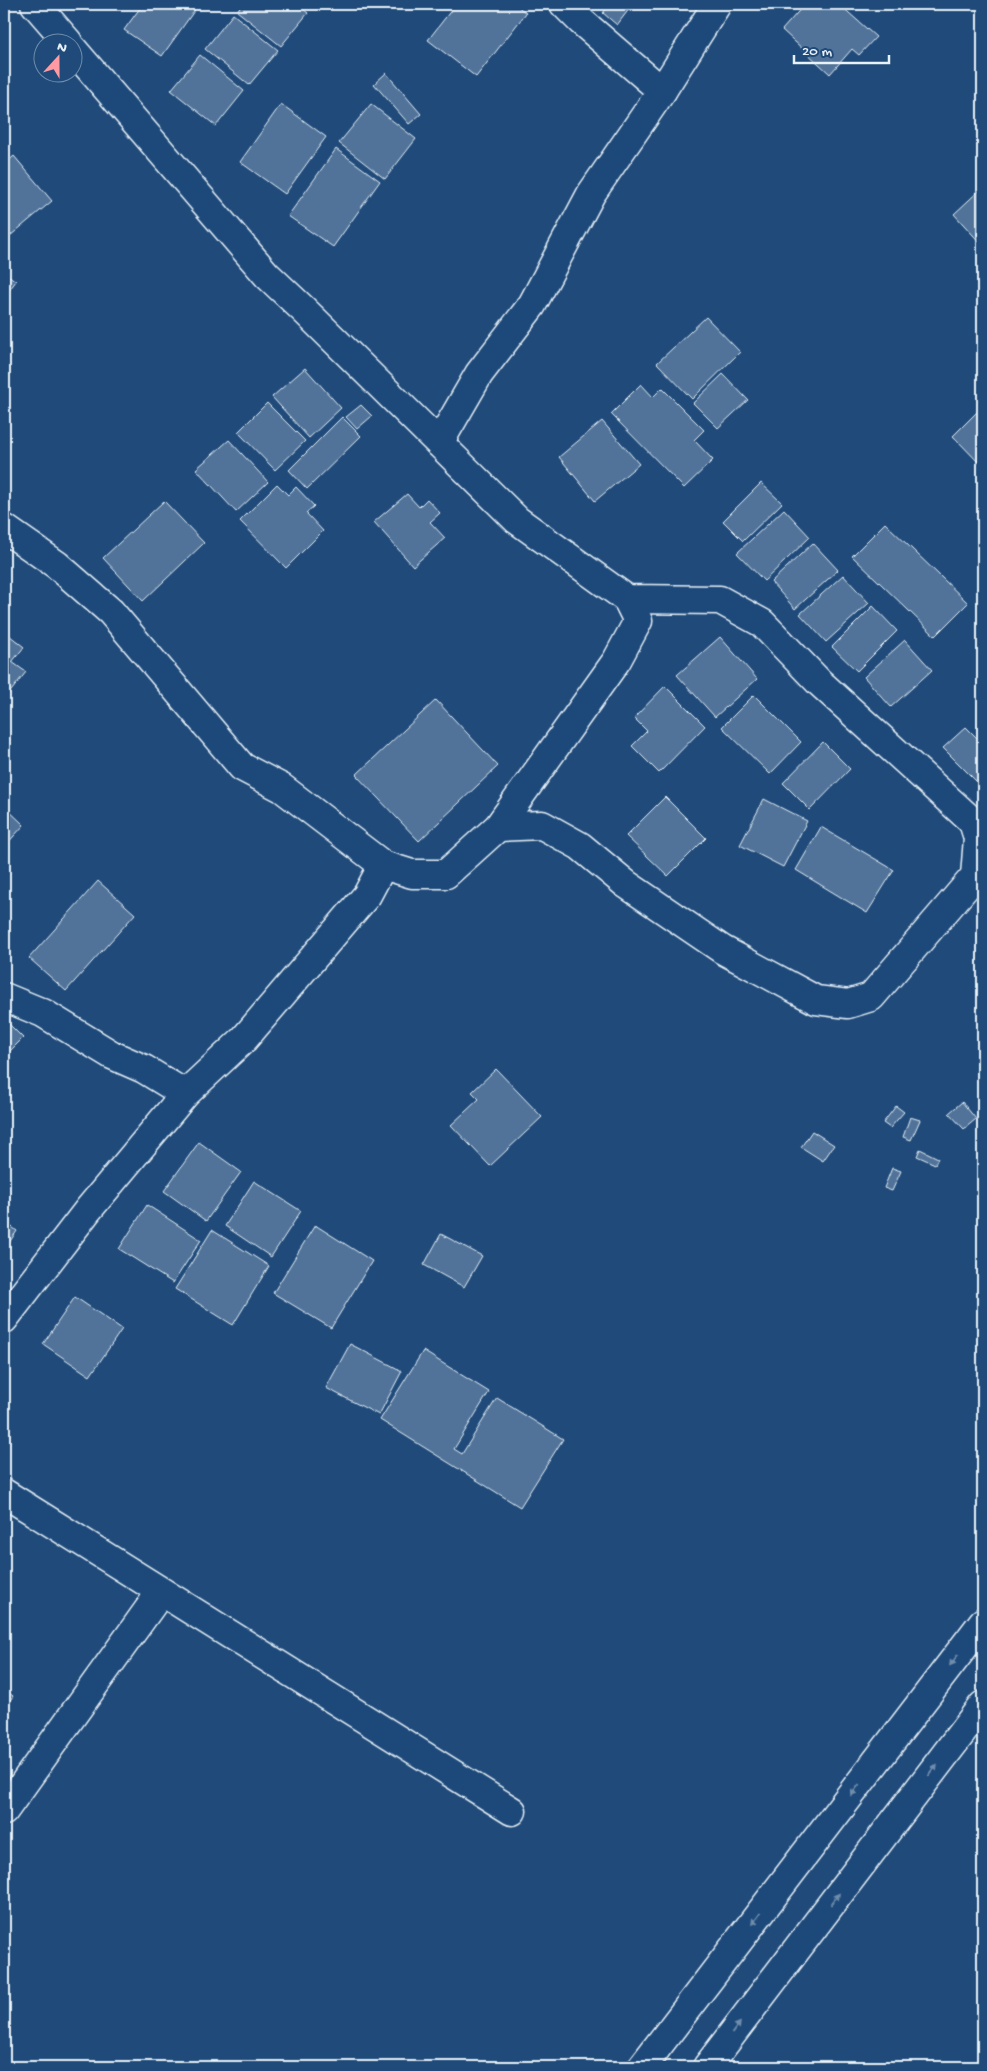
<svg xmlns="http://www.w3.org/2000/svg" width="987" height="2071" viewBox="0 0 987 2071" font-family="'Gochi Hand',sans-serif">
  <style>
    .building { fill: #517399; stroke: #e8f1f8 }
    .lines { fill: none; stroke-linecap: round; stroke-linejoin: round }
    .street-casing { stroke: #e8f1f8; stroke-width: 31 }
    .highway-casing { stroke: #e8f1f8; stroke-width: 31 }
    .street { stroke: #1f4a7a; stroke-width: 28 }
    .highway { stroke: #1f4a7a; stroke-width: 28 }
    .oneway { fill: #6f8dac }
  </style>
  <rect width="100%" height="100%" fill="#1f4a7a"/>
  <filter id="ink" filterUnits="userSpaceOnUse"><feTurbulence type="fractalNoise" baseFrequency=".02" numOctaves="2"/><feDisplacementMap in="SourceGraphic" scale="10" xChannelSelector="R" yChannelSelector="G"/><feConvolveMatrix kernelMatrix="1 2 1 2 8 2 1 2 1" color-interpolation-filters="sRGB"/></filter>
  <g filter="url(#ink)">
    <g class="building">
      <path d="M143 4H199L162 56 124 30Z"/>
      <path d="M242 4H297L308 13 281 46 237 11Z"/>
      <path d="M456 4H515L526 13 476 77 428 40Z"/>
      <path d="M610 4H633L617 25 603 13Z"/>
      <path d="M805 4H839L876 37 859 55 852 49 830 74 782 30Z"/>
      <path d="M233 14 278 50 249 85 205 49Z"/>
      <path d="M200 55 244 91 216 126 171 90Z"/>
      <path d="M386 73 421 114 409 124 374 84Z"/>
      <path d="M281 104 326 137 285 194 240 162Z"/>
      <path d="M371 104 416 139 385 179 339 143Z"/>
      <path d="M336 149 380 181 333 247 288 216Z"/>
      <path d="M14 156 52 201 10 236 6 231 4 233V165Z"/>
      <path d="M983 187V246L954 214Z"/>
      <path d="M4 272 16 281 4 297Z"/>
      <path d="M706 317 740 352 692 399 657 363Z"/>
      <path d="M305 368 341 408 309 438 272 397Z"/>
      <path d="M723 374 748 400 718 428 693 403Z"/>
      <path d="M641 384 653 397 662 388 704 430 694 440 713 460 684 488 611 414Z"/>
      <path d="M267 403 305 441 275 470 238 432Z"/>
      <path d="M361 405 372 416 357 429 346 417Z"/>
      <path d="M983 406V467L953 436Z"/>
      <path d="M342 417 361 436 307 489 289 470Z"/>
      <path d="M602 421 639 464 595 501 559 457Z"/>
      <path d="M229 440 268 482 236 512 196 469Z"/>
      <path d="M761 483 782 503 743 541 723 521Z"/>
      <path d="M277 484 288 495 296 487 314 506 306 513 323 531 286 568 240 521Z"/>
      <path d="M407 494 419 507 427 499 440 513 430 522 445 538 413 566 374 522Z"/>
      <path d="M164 501 204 543 143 601 103 558Z"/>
      <path d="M784 509 810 537 764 581 737 553Z"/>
      <path d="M885 523 968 603 935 636 852 556Z"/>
      <path d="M813 543 838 570 795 609 771 582Z"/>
      <path d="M843 575 869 603 826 642 800 614Z"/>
      <path d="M873 606 897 631 857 671 832 647Z"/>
      <path d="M4 631 24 647 12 662 26 672 4 700Z"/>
      <path d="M720 637 757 679 715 717 677 675Z"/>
      <path d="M905 640 932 670 891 707 864 677Z"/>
      <path d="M665 686 705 726 659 773 632 746 647 731 634 718Z"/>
      <path d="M754 695 801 742 770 774 722 727Z"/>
      <path d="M436 700 498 766 419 841 356 775Z"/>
      <path d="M966 727 983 744V774L976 781 943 748Z"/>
      <path d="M823 742 850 769 810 810 783 783Z"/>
      <path d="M665 797 706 838 668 876 626 836Z"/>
      <path d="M764 799 807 821 783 867 740 845Z"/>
      <path d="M4 806 24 825 4 847Z"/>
      <path d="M821 827 894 870 867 913 796 870Z"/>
      <path d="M98 881 135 914 66 991 29 958Z"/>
      <path d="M4 1019 23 1038 4 1057Z"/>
      <path d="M496 1069 542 1117 490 1166 451 1125 479 1099 472 1092Z"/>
      <path d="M962 1102 976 1119 964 1129 949 1113Z"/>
      <path d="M896 1106 904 1112 890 1128 883 1123Z"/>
      <path d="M910 1117 920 1120 911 1140 903 1137Z"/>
      <path d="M812 1131 834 1145 823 1161 801 1147Z"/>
      <path d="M199 1142 241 1172 206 1221 164 1191Z"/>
      <path d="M920 1149 938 1158 935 1164 917 1156Z"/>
      <path d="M892 1168 901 1171 892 1191 884 1188Z"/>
      <path d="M254 1181 301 1211 271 1257 225 1226Z"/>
      <path d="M147 1205 201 1240 173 1283 119 1249Z"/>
      <path d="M4 1221 17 1231 4 1250Z"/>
      <path d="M315 1225 372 1261 331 1328 273 1293Z"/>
      <path d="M212 1230 269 1266 233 1325 175 1289Z"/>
      <path d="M441 1234 482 1256 464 1287 424 1265Z"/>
      <path d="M75 1297 122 1329 90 1376 43 1344Z"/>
      <path d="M350 1344 402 1371 379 1415 326 1388Z"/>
      <path d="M423 1351 489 1392 454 1449 462 1454 497 1398 563 1439 520 1507 380 1420Z"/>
      <path d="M4 1689 13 1696 4 1709Z"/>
    </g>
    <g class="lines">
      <defs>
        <g id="street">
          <path d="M35 4 68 42"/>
          <path d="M564 4 582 22 662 91"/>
          <path d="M72 48 267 275 303 309 517 520 627 599 720 600 762 623 819 682 983 831"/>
          <path d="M439 443 479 374 532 305 591 194 662 91 717 4"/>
          <path d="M4 528 57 565 111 612 242 767 282 788 383 865"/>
          <path d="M498 827 542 825 580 846 626 884 723 950 816 1000 848 1004 871 997 975 876 978 838 973 822"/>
          <path d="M4 997 43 1013 112 1055 144 1069 185 1094"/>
          <path d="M4 1319 88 1210 185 1094 244 1039 367 895 383 865 412 874H446L498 827 617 660 638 621 627 599"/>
          <path d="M4 1493 512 1811"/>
          <path d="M4 1811 161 1592"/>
        </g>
        <g id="highway">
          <path d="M642 2067 983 1622"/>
          <path d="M707 2067 983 1705"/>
        </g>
      </defs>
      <use href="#street" class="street-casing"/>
      <use href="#highway" class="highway-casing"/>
      <use href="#street" class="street"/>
      <use href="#highway" class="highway"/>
    </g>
    <defs><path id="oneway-solid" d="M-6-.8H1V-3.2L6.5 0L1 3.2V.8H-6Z" transform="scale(1.25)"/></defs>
    <g class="oneway">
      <use href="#oneway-solid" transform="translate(954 1660) rotate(127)"/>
      <use href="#oneway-solid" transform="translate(933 1770) rotate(-53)"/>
      <use href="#oneway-solid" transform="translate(855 1790) rotate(127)"/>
      <use href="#oneway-solid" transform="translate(835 1899) rotate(-53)"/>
      <use href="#oneway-solid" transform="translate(756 1919) rotate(127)"/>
      <use href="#oneway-solid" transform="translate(736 2028) rotate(-53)"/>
    </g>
  </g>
  <rect width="987" height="2071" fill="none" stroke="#1f4a7a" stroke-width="20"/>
  <rect x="10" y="10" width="967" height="2051" fill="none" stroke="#e8f1f8" stroke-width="2" filter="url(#ink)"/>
  <g transform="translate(58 58) rotate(21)"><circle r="24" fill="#1f4a7a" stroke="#6f8dac"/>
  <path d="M0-4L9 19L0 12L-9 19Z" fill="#ff9aa2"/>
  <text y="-8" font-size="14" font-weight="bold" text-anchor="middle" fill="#e8f1f8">N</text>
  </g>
  <path d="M794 55v8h95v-8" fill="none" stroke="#e8f1f8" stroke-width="2.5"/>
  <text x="802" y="55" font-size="15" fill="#e8f1f8" stroke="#1f4a7a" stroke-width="4" paint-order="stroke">20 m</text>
</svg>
